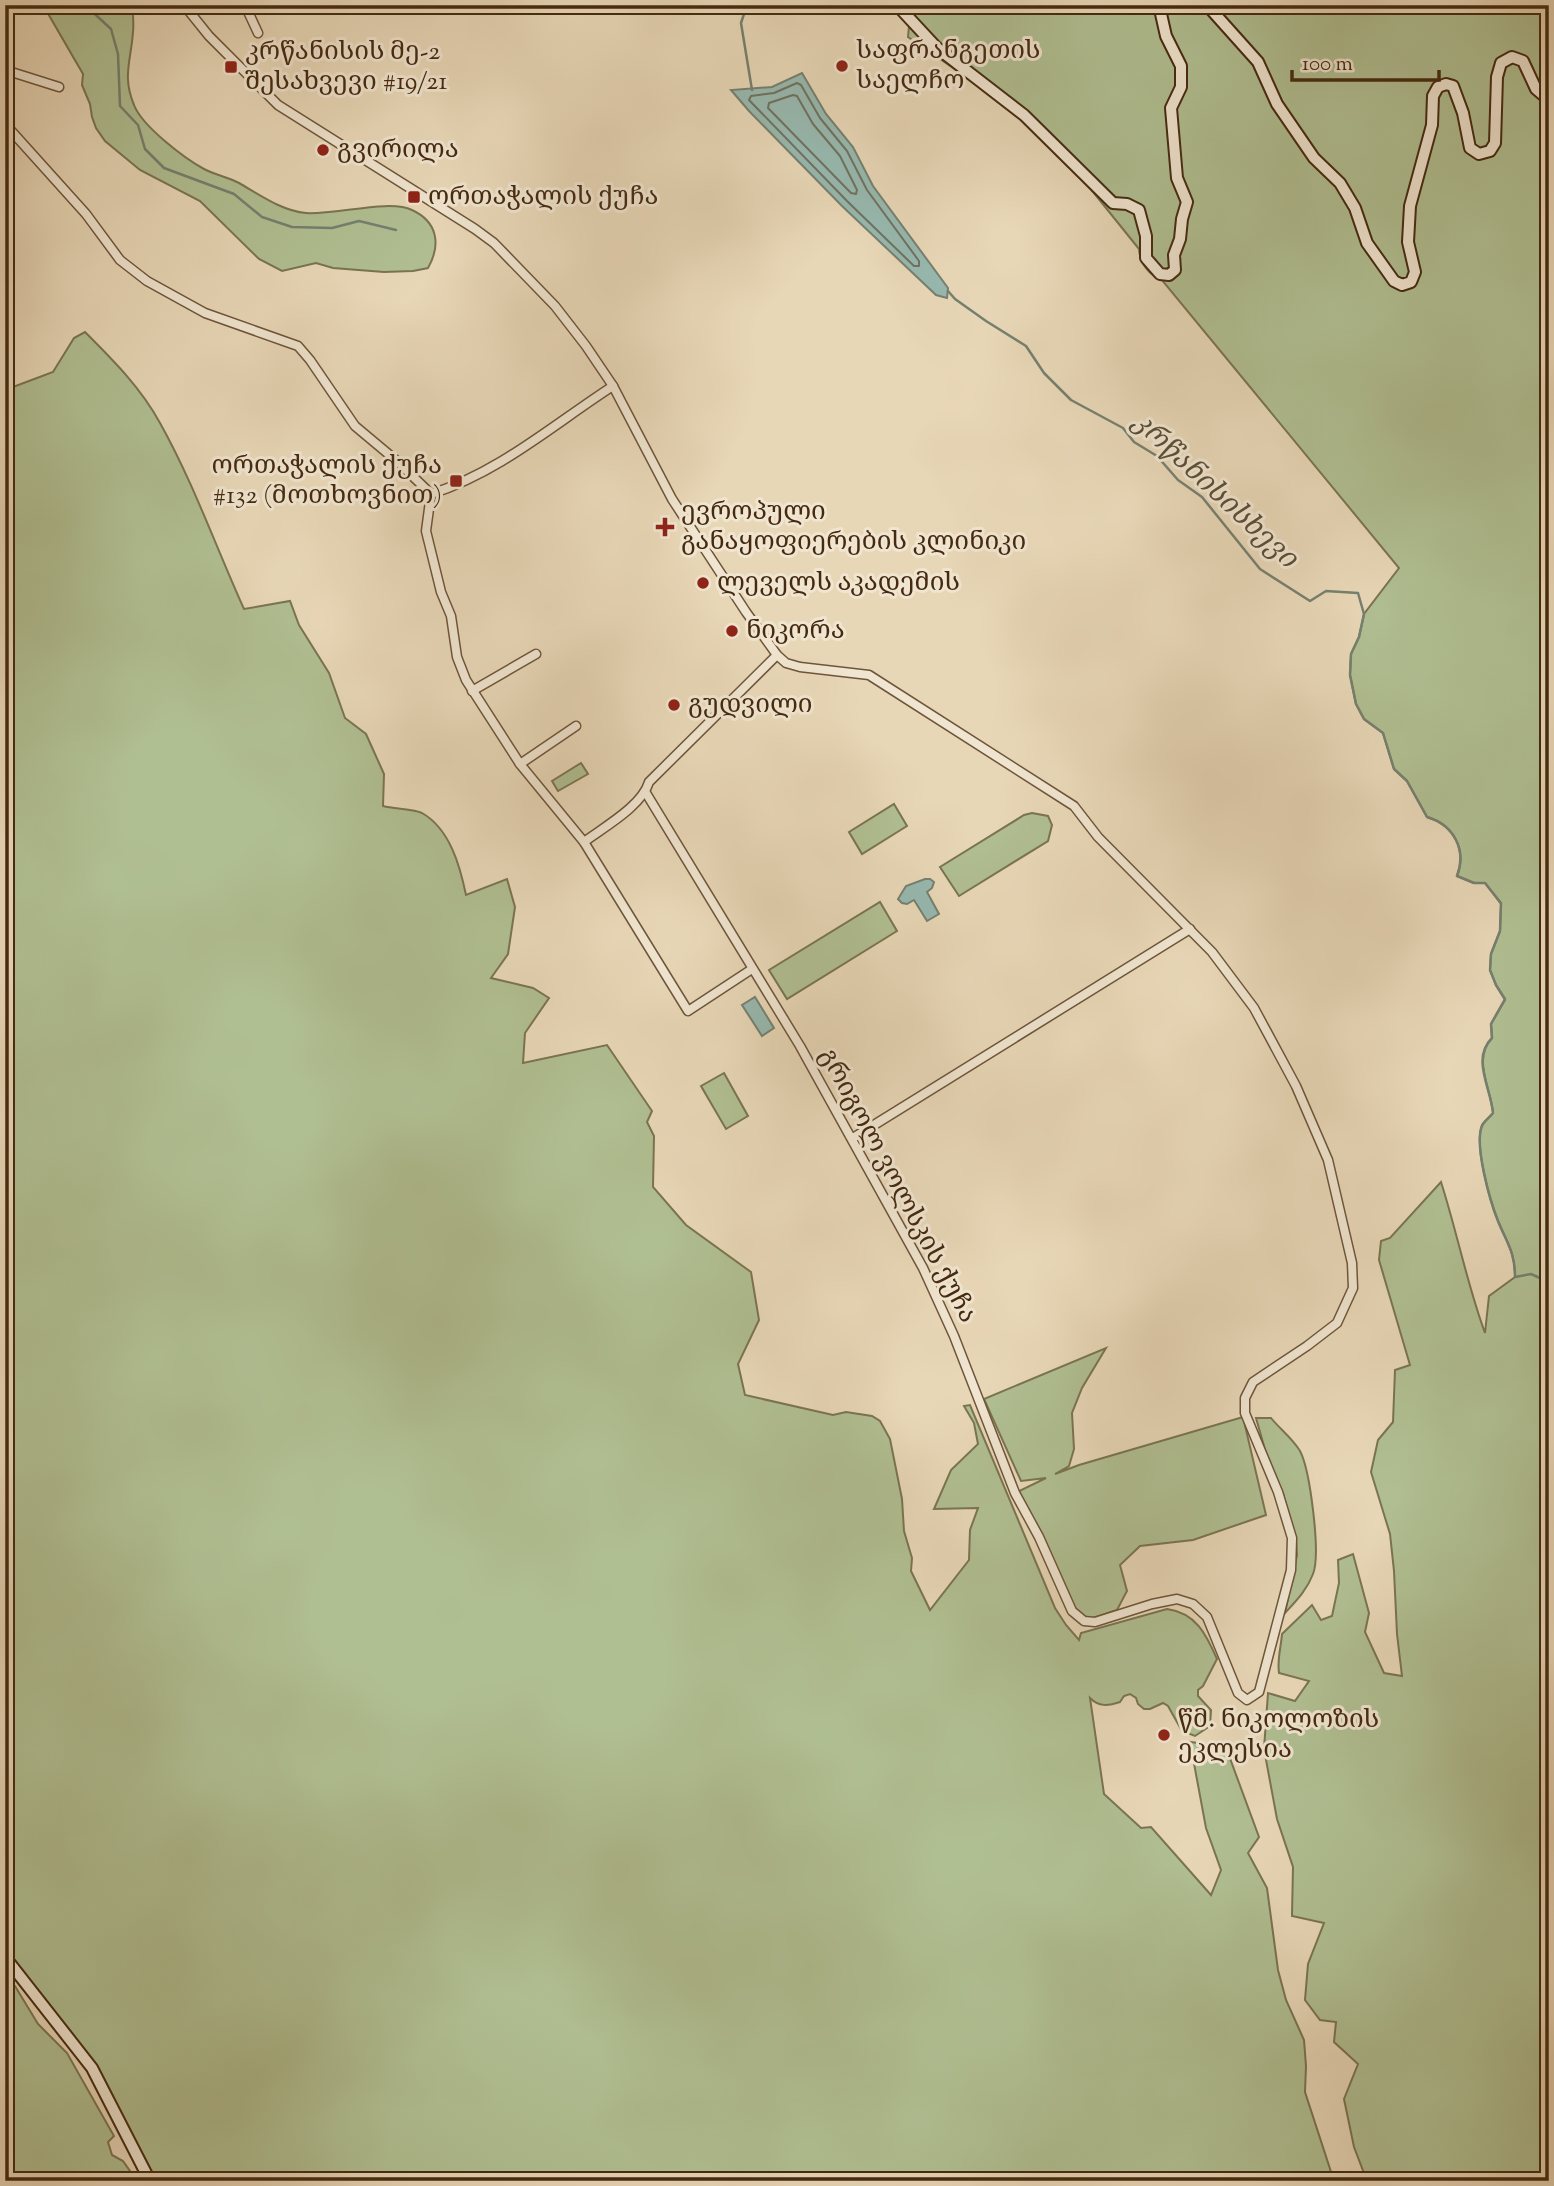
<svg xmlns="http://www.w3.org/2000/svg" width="1554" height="2186" viewBox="0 0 1554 2186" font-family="'Sorts Mill Goudy','Noto Serif Georgian',serif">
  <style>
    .green { fill: #b0bf92; stroke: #7a7452; stroke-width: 2 }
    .water { fill: #97b9b0; stroke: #768070; stroke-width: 2 }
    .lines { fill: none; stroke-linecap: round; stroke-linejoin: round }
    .shore { stroke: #6e7260; stroke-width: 2 }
    .stream { stroke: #768070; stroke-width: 2.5 }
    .street-casing { stroke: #6e553a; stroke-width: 11 }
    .secondary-casing { stroke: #452a11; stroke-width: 14 }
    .street { stroke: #f0e5d0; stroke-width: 8 }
    .secondary { stroke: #f0e5d0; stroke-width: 10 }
    .poi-dot { fill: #8f2418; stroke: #f0e5d0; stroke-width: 2.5 }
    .labels { text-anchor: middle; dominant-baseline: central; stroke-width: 6; stroke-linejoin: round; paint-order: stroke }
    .poi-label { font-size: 26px; fill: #452a11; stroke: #f0e5d0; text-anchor: start }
    .street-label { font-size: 26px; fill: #452a11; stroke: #f0e5d0 }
    .water-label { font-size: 28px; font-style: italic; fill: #5a4e39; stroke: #f0e5d0 }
  </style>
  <rect width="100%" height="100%" fill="#e8d7b7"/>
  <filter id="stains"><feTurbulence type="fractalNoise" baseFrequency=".00286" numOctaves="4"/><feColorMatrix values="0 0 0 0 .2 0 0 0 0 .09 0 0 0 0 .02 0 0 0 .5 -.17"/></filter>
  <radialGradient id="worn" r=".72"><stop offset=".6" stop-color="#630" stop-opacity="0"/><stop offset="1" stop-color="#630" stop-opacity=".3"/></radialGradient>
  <g class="green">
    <path d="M43 5H132C133 14 134 23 133 32 131 61 122 76 134 105 142 126 184 158 204 169 215 175 228 177 239 183 260 195 282 211 306 213 335 215 390 199 412 210 438 222 441 245 428 268L413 271 384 272 333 268 316 263 282 271 259 259 200 201 140 170 105 141 96 128 92 117 90 104 82 85 83 74Z"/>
    <path d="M911 5H1549V2181H1367L1354 2147 1344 2099 1358 2064 1334 2042 1336 2022 1320 2020 1305 2000 1308 1964 1324 1923 1292 1916 1293 1867 1277 1819 1264 1749 1268 1693 1295 1701 1309 1681 1279 1673C1277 1660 1281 1647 1282 1634L1312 1605 1321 1620 1332 1616 1339 1583 1338 1560 1353 1554 1369 1613 1365 1632 1384 1673 1402 1676 1397 1634 1394 1571 1390 1534 1371 1472 1378 1440 1393 1422 1395 1370 1410 1365 1379 1260 1381 1241 1390 1238 1441 1182C1457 1232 1467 1284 1485 1333L1489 1296 1515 1277C1515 1252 1507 1243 1498 1221 1490 1201 1474 1145 1482 1125 1484 1121 1490 1117 1493 1113 1491 1088 1472 1059 1492 1038L1491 1024 1505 1000 1496 985 1490 970 1491 954 1500 931 1501 904 1485 883H1474L1457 876C1467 850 1454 825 1427 817L1407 781 1394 769 1383 733 1364 719 1356 704 1350 675 1351 654 1359 637 1364 614 1399 568 1162 280C1149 275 1140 264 1139 249L1065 157 1010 107 908 37Z"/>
    <path d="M85 332C113 360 141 388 160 423 193 482 216 547 244 609L290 601 299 625 329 673 345 718 366 734 384 774 383 806C394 809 414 809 422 813 450 829 460 866 466 895L507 879 515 907 508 954 491 978 533 988 549 998 525 1033 523 1063 607 1045 652 1111 647 1122 654 1136 653 1187 686 1225 751 1272 759 1320 738 1364 745 1395 833 1415 846 1412 872 1416 880 1421 890 1439 902 1499 904 1531 912 1558 911 1571 930 1610 969 1560 970 1530 978 1508 934 1509 951 1470 978 1444 974 1423 964 1406 970 1405 1055 1608 1066 1625 1079 1640 1081 1633 1167 1609C1196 1613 1206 1634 1217 1659L1203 1686 1198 1690V1696L1211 1710 1210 1726 1195 1736 1182 1731 1168 1706 1163 1703 1150 1709H1144L1138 1704 1136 1698 1130 1694 1124 1696 1120 1702C1108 1706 1099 1707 1090 1698L1104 1794 1141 1828 1151 1827 1211 1895 1221 1870 1206 1828 1190 1742 1206 1744 1228 1753 1259 1837 1248 1853 1267 1888 1278 1970 1286 2000 1304 2040 1306 2066 1305 2092 1334 2181H148L89 2070 5 1960V390L53 372 74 338Z"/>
    <path d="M581 763 588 774 558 791 552 781Z"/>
    <path d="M894 804 907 826 862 854 849 832Z"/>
    <path d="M1032 813 1048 816 1052 825 1048 841 959 896 940 867 1024 815Z"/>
    <path d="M880 902 897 931 787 999 769 970Z"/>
    <path d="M724 1073 748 1116 726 1129 701 1086Z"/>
    <path d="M1106 1348 1082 1388 1072 1413 1074 1449 1069 1466 1055 1474 1079 1465 1243 1417 1266 1515 1193 1540 1140 1546 1120 1565 1127 1591 1117 1610 1084 1621 1058 1582 1015 1493 1046 1478 1021 1481 984 1399Z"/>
    <path d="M1256 1418H1271C1279 1428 1293 1439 1300 1451 1310 1470 1321 1554 1313 1574 1307 1590 1296 1601 1285 1613L1297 1555 1296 1540 1283 1493 1270 1467Z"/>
    <path d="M5 1975 15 1986 38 2024 67 2053 114 2136 108 2142 112 2155 123 2161 137 2181H5Z"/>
  </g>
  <g class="water">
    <path d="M802 73 826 114 853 147 873 186 948 288 947 298 936 295 842 206 749 111 731 90 772 87Z"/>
    <path d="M925 879H930L934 882 932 888 927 892 939 914 927 921 914 900 907 904 902 903 898 899 906 886Z"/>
    <path d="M755 997 774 1028 762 1036 742 1005Z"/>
  </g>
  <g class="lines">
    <g class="shore">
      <path d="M797 83 801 85 820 118 847 151 867 190 919 261V266H914L847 201 749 100 751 96 774 93Z"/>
      <path d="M793 95 797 96 813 124 840 156 857 190 856 194 851 193 768 108 769 103Z"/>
    </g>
    <g class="stream">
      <path d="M85 5 111 29 118 54 120 106 138 125 145 149 164 168 234 194 262 217 292 227 332 228 359 221 396 230"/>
      <path d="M747 5 741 23 752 90"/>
      <path d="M948 291 955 299 986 321 1026 346 1044 373 1071 400 1123 428 1134 442 1157 456 1178 480 1202 497 1260 569 1310 601 1326 591 1358 593 1364 614 1359 637 1351 654 1350 675 1356 704 1364 719 1383 733 1394 769 1407 781 1427 817C1454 825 1467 850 1457 876L1474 883H1485L1501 903 1500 931 1491 954 1490 970 1496 985 1505 999 1491 1024 1492 1038C1471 1059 1491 1088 1493 1113 1490 1117 1484 1121 1482 1126 1474 1145 1490 1201 1498 1221 1507 1243 1515 1252 1515 1277L1531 1274 1542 1279 1547 1298 1542 1320 1549 1356"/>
    </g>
    <defs>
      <g id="street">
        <path d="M184 5 209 36 278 105 475 229 494 243 555 306 586 346 613 386 672 499 746 612 777 655 786 663 800 667 869 675 1074 806 1098 837 1212 952 1254 1008 1296 1086 1328 1160 1352 1263 1353 1288 1337 1323 1307 1346 1253 1382 1245 1398V1413L1278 1492 1292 1538 1291 1570 1259 1692 1247 1700 1238 1693 1207 1617 1193 1604 1177 1599 1152 1604 1095 1622 1084 1621 1072 1611 1039 1537 1015 1493 954 1336 923 1268 800 1046 646 793"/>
        <path d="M245 5 258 33"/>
        <path d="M5 45V47"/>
        <path d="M5 70 59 87"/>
        <path d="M5 124 86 214 120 260 147 281 205 313 298 346 310 360 355 426 398 462 431 494"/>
        <path d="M431 494 426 531 441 592 451 616 457 657 466 680 520 764 584 842 688 1011 752 969"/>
        <path d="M431 494C500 472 554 424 613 386"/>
        <path d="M472 691 536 654"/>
        <path d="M520 764 576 726"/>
        <path d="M584 842C604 827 642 806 649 782L777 655"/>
        <path d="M853 1138 1190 929"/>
      </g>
      <g id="secondary">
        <path d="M897 5 936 47 1024 115 1113 203 1127 204 1139 210 1146 236V258L1160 274 1169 275 1175 270 1174 255 1180 239 1182 219 1187 202 1177 178 1171 108 1181 87V66L1166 36 1159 5"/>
        <path d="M1207 5 1258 62 1277 104 1314 158 1340 183 1355 208 1367 243 1394 281 1402 285 1411 282 1415 272 1408 242 1410 206 1432 125 1433 96 1438 87 1446 84 1453 86 1463 113 1470 148 1479 154 1490 151 1495 143 1497 77 1501 63 1512 57 1523 61 1536 89 1549 100"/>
        <path d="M5 1957 92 2068 150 2181"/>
      </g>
    </defs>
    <use href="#street" class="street-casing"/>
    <use href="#secondary" class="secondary-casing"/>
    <use href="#street" class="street"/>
    <use href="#secondary" class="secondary"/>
  </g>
  <g class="poi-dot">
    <circle cx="842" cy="66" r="7"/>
    <rect x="224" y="60" width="14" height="14" rx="3.5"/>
    <circle cx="323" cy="150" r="7"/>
    <rect x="407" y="190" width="14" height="14" rx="3.5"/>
    <rect x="449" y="474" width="14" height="14" rx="3.5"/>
    <path d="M661.5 516.5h7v7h7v7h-7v7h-7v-7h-7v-7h7z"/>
    <circle cx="703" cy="583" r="7"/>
    <circle cx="732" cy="631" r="7"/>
    <circle cx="674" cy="705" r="7"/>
    <circle cx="1164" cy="1735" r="7"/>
  </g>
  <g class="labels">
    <g class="poi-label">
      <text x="856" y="51">საფრანგეთის<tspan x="856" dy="30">საელჩო</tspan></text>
      <text x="245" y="52">კრწანისის მე-2<tspan x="245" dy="30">შესახვევი #19/21</tspan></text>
      <text x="337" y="150">გვირილა</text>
      <text x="428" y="197">ორთაჭალის ქუჩა</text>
      <text x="442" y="466" text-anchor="end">ორთაჭალის ქუჩა<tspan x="442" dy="30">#132 (მოთხოვნით)</tspan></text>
      <text x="681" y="512">ევროპული<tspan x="681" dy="30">განაყოფიერების კლინიკი</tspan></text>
      <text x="717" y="583">ლეველს აკადემის</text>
      <text x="746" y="631">ნიკორა</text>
      <text x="688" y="705">გუდვილი</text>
      <text x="1178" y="1720">წმ. ნიკოლოზის<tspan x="1178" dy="30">ეკლესია</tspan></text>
    </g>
    <g class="street-label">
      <text transform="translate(897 1186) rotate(62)">გრიგოლ ვოლსკის ქუჩა</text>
    </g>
    <g class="water-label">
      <text transform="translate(1214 491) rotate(43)">კრწანისისხევი</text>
    </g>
  </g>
  <rect width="1554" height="2186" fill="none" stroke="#e8d7b7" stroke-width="28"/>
  <rect x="7" y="7" width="1540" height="2172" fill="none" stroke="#452a11" stroke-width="3.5"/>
  <rect x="14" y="14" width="1526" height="2158" fill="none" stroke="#452a11" stroke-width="2"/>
  <path d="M1292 70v10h147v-10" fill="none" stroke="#452a11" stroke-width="3.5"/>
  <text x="1302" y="70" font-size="21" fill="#452a11" stroke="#f0e5d0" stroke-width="5" paint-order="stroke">100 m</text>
  <rect width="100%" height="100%" filter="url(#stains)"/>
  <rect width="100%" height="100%" fill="url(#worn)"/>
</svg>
